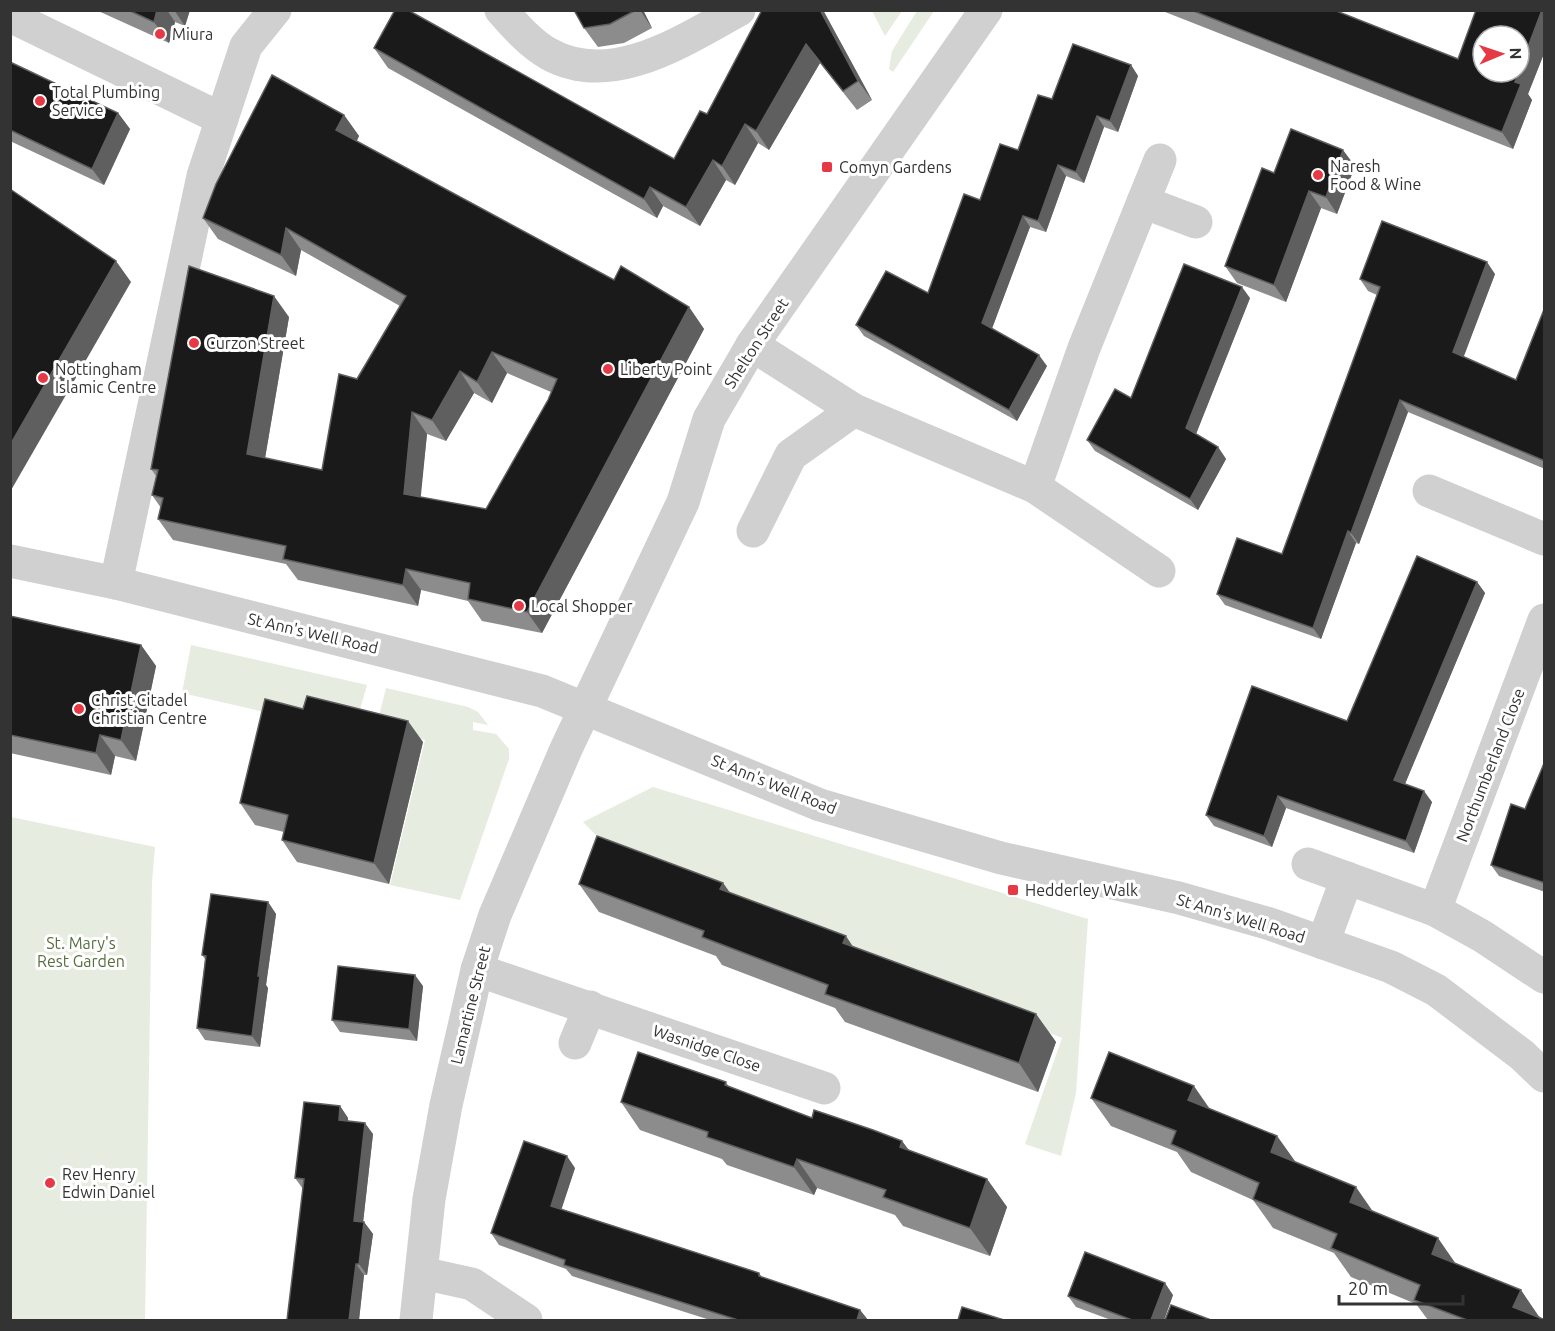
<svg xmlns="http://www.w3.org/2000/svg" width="1555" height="1331" viewBox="0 0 1555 1331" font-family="Ubuntu,sans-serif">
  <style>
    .green { fill: #e6ecdf }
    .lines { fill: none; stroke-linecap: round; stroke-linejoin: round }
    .minor { stroke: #d0d0d0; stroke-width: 33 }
    .tertiary { stroke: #d0d0d0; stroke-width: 33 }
    .wall { fill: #8c8c8c; fill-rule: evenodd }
    .shaded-wall { fill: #5f5f5f }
    .building { fill: #1a1a1a; stroke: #5f5f5f; stroke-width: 1.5; fill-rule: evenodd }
    .poi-dot { fill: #e63946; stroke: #fff; stroke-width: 2 }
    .labels { text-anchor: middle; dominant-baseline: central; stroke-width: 6; stroke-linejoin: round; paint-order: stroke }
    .poi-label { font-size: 16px; fill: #333; stroke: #fff; text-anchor: start }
    .street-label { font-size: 16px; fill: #333; stroke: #fff }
    .park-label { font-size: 16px; fill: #56703f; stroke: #fff }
  </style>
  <rect width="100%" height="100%" fill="#fff"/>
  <g class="green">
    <path d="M872 11H902L885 36Z"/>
    <path d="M917 11H934L893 72 889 69 892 51Z"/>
    <path d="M191 645 367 685 357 720 316 724 182 693Z"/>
    <path d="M386 688 468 707 478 712 488 725 473 722V730L496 734 509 749V759L460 900 390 885 425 740 376 728Z"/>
    <path d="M653 787 1088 919 1076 1093 1061 1156 1025 1144 1062 1038 615 854 583 822Z"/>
    <path d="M11 817 155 847 152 882 145 1320H11Z"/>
  </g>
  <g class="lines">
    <g class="minor">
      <path d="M501 10C515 26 531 44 549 54 612 89 684 40 739 10"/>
      <path d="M10 16 222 119"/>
      <path d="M1143 202 1196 222"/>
      <path d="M752 345 854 410 1035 487 1159 571"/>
      <path d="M1035 487 1084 348 1160 160"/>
      <path d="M1429 491 1544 539"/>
      <path d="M753 531 791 455 854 410"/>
      <path d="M116 583 203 176 246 46 275 10"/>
      <path d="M1308 864 1435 910 1482 936 1544 977"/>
      <path d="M1435 910 1544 620"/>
      <path d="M1323 943 1347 878"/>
      <path d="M477 970 824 1088"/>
      <path d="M575 1043 590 1007"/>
      <path d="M422 1273 472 1284 526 1320"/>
      <path d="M416 1320 429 1199 446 1105 477 970 495 915 566 749 683 502 709 419 752 345 986 10"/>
    </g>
    <path class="tertiary" d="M10 561 116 583 542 691 820 805 1001 858 1179 898 1270 924 1391 967 1436 990 1522 1055 1544 1076"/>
  </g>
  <g class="wall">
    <path d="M96 10H190L185 26 175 22 169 43Z"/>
    <path d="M574 10H643L652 28 624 43 598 47 584 28Z"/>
    <path d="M762 10H823L872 100 857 110 820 63 769 150 758 143 735 185 726 180 700 226 663 206 657 218 388 68 374 48 674 159 707 114Z"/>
    <path d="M1160 10H1334L1458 59 1545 10V51L1528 94 1532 100 1513 149Z"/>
    <path d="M10 62 118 113 130 129 104 185 10 141Z"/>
    <path d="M1131 65 1138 76 1118 132 1104 127 1084 183 1066 176 1046 232 1030 227 992 328 1047 366 1017 421 864 336 856 325 928 293 980 200 1018 150 1052 99Z"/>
    <path d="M344 115 359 136 357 141 614 280 689 307 704 329 542 633 482 621 468 601 421 590 418 606 298 580 286 564 173 540 158 519 161 508 152 495 156 476 151 469 289 317 265 458 322 470 357 379 400 306 301 250 296 276 218 239 203 218ZM507 373 551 392 548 400 486 509 420 497 427 434 446 441 474 393 492 403Z"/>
    <path d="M1355 166 1337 214 1321 208 1286 302 1237 283 1225 266 1274 173Z"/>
    <path d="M1495 274 1463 357 1516 380 1545 307V469L1408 412 1359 544 1356 543 1321 639 1225 605 1217 594 1282 554 1377 295 1368 291 1360 279Z"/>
    <path d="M1250 298 1196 434 1218 447 1226 459 1198 510 1095 451 1087 440 1131 398Z"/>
    <path d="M1477 582 1485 593 1405 784 1432 802 1414 853 1286 808 1272 847 1214 826 1206 815 1347 721Z"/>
    <path d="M10 613 11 616 141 645 156 666 136 761 115 756 111 775 10 753Z"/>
    <path d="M423 742 389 884 297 862 282 840 284 832 255 825 240 803Z"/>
    <path d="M1545 761V892L1499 876 1491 865 1525 809Z"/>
    <path d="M723 883 730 893 853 947 1036 1014 1056 1042 1038 1092 845 1022 835 1008 722 965 716 956 599 912 579 884Z"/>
    <path d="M268 902 276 914 266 985 268 988 260 1047 205 1040 197 1028 205 959 202 955Z"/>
    <path d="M423 986 417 1041 340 1032 332 1020Z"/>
    <path d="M726 1082 729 1087 812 1118 902 1141 909 1150 987 1179 1007 1207 990 1256 903 1226 895 1215 817 1188 814 1195 727 1165 722 1159 640 1130 621 1102Z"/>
    <path d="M1091 1098 1210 1109 1277 1136 1296 1163 1545 1320H1428L1416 1304 1351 1277 1334 1253 1273 1228 1253 1200 1191 1172 1177 1152 1111 1126Z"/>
    <path d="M340 1106 348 1118V1121L373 1134 363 1222H364L373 1234 367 1275H364L359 1320H287L303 1189 295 1178Z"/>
    <path d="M575 1168 561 1209 759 1273 762 1277 860 1310 868 1320H710L572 1276 566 1269 499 1245 491 1233Z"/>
    <path d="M1173 1295 1164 1320H1111L1076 1307 1068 1296Z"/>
  </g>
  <g class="shaded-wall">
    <path d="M157 10H167L175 22 169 43 154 22Z"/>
    <path d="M174 10H190L185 26Z"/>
    <path d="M640 10H643L652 28Z"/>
    <path d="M820 10H823L872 100 858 81Z"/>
    <path d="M1542 10H1545V51L1528 94 1532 100 1513 149 1502 132 1515 82Z"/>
    <path d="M806 44 820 63 769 150 756 131Z"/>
    <path d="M1131 65 1138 76 1118 132 1110 121Z"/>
    <path d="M118 113 130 129 104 185 92 169Z"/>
    <path d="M344 115 359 136 351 151 336 130Z"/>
    <path d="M1097 116 1104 127 1084 183 1076 172Z"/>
    <path d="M745 124 758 143 735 185 722 166Z"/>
    <path d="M1343 150 1355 166 1337 214 1326 197Z"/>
    <path d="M713 160 726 180 700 226 686 207Z"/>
    <path d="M1058 165 1066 176 1046 232 1038 221Z"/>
    <path d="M650 187 663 206 657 218 644 199Z"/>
    <path d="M1309 191 1321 208 1286 302 1274 285Z"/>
    <path d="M1023 216 1030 227 990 334 982 323Z"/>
    <path d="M286 228 301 250 296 276 281 255Z"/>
    <path d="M116 261 131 282 10 492V445Z"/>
    <path d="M1487 262 1495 274 1461 364 1453 352Z"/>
    <path d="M1242 287 1250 298 1194 439 1186 428Z"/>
    <path d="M274 296 289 317 262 476 247 454Z"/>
    <path d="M689 307 704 329 542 633 527 612Z"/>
    <path d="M492 352 507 373 492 403 477 382Z"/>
    <path d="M1039 355 1047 366 1017 421 1009 410Z"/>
    <path d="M460 371 474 393 446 441 432 420Z"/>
    <path d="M1400 400 1408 412 1359 544 1351 533Z"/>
    <path d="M412 412 427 434 419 515 404 494Z"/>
    <path d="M1218 447 1226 459 1198 510 1190 499Z"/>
    <path d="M1348 531 1356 543 1321 639 1313 628Z"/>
    <path d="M406 569 421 590 418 606 403 585Z"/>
    <path d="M1477 582 1485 593 1402 791 1394 780Z"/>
    <path d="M141 645 156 666 136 761 121 740Z"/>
    <path d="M408 721 423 742 389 884 374 863Z"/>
    <path d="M100 735 115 756 111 775 96 753Z"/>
    <path d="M1424 791 1432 802 1414 853 1406 841Z"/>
    <path d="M1278 796 1286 808 1272 847 1264 836Z"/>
    <path d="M723 883 743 911 720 889Z"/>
    <path d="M268 902 276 914 266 985 268 988 260 1047 252 1036 258 976Z"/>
    <path d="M846 936 865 965 843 943Z"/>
    <path d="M415 975 423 986 417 1041 409 1029Z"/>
    <path d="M1036 1014 1056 1042 1038 1092 1019 1063Z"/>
    <path d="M1194 1086 1214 1115 1188 1100Z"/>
    <path d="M340 1106 348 1118V1131L339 1120Z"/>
    <path d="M365 1123 373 1134 362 1232 354 1221Z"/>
    <path d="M1277 1136 1297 1164 1271 1152Z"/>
    <path d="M902 1141 922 1169 900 1147Z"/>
    <path d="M567 1156 575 1168 559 1217 551 1206Z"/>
    <path d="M797 1159 817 1188 814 1195 794 1167Z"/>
    <path d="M987 1179 1007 1207 990 1256 970 1228Z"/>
    <path d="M1356 1187 1376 1216 1350 1202Z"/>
    <path d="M364 1222 373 1234 367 1275 359 1264Z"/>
    <path d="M1438 1238 1458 1267 1432 1254Z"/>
    <path d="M356 1264 364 1275 359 1320H349Z"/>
    <path d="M1165 1283 1173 1295 1164 1320H1151Z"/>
    <path d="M1521 1290 1540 1318 1513 1307Z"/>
    <path d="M860 1310 868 1320H857Z"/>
  </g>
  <g class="building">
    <path d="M128 10H157L154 22Z"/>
    <path d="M395 10H408L674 159 700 111 707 114 762 10H820L858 81 843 91 806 44 756 131 745 124 722 166 713 160 686 207 650 187 644 199 374 48Z"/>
    <path d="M574 10H636L610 24 584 28Z"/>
    <path d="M1191 10H1334L1458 59 1476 10H1542L1519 71V36H1483V72H1519L1515 82 1521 84 1502 132Z"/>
    <path d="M1073 44 1131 65 1110 121 1097 116 1076 172 1058 165 1038 221 1023 216 982 323 1039 355 1009 410 856 325 886 271 928 293 964 194 980 200 1000 144 1018 150 1038 95 1052 99Z"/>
    <path d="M10 62 118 113 92 169 10 130Z"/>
    <path d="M272 75 344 115 336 130 614 280 621 266 689 307 527 612 468 599 470 583 406 569 403 585 283 559 286 546 158 519 163 498 152 495 158 470 151 469 189 266 274 296 247 454 322 470 339 374 357 379 406 296 286 228 281 255 203 218 216 184ZM492 352 557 379 548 400 486 509 404 494 412 412 432 420 460 371 477 382Z"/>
    <path d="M1291 129 1343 150 1326 197 1309 191 1274 285 1225 266 1262 168 1274 173Z"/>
    <path d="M10 189 116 261 10 445Z"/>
    <path d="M1382 221 1487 262 1453 352 1516 380 1545 307V461L1400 400 1351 533 1348 531 1313 628 1217 594 1237 538 1282 554 1380 287 1360 279Z"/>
    <path d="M1184 264 1242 287 1186 428 1218 447 1190 499 1087 440 1115 389 1131 398Z"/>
    <path d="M1417 556 1477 582 1394 780 1424 791 1406 841 1278 796 1264 836 1206 815 1252 686 1347 721Z"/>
    <path d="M10 616 141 645 121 740 100 735 96 753 10 735Z"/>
    <path d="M307 696 408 721 374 863 282 840 288 815 240 803 265 699 303 709Z"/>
    <path d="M1545 761V883L1491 865 1511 804 1525 809Z"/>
    <path d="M597 836 723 883 720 889 846 936 843 943 1036 1014 1019 1063 825 994 828 985 702 937 704 931 579 884Z"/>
    <path d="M211 894 268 902 258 976H260L252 1036 197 1028 206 956 202 955Z"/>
    <path d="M338 966 415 975 409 1029 332 1020Z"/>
    <path d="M638 1052 726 1082 725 1085 812 1118 814 1110 873 1130 902 1141 900 1147 987 1179 970 1228 883 1197 886 1190 797 1159 794 1167 707 1137 708 1132 621 1102Z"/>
    <path d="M1109 1052 1194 1086 1188 1100 1277 1136 1271 1152 1356 1187 1350 1202 1438 1238 1432 1254 1521 1290 1513 1307 1545 1320H1467L1414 1300 1420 1285 1331 1248 1337 1234 1253 1199 1259 1183 1171 1144 1176 1131 1091 1098Z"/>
    <path d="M304 1102 340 1106 339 1120 365 1123 354 1221 364 1222 359 1264H356L349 1320H287L304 1179 295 1178Z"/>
    <path d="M524 1141 567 1156 551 1206 759 1273V1276L860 1310 857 1320H738L564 1265 565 1260 491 1233Z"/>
    <path d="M1085 1252 1165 1283 1151 1320H1132L1068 1296Z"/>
    <path d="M1171 1305 1211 1320H1165Z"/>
    <path d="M962 1307 1004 1320H958Z"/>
  </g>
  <g class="poi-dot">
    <circle cx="160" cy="34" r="6"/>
    <circle cx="40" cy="101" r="6"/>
    <rect x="821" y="161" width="12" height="12" rx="3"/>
    <circle cx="1318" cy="175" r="6"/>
    <circle cx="194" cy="343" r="6"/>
    <circle cx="608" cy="369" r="6"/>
    <circle cx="43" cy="378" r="6"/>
    <circle cx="519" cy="606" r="6"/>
    <circle cx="79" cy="709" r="6"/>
    <rect x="1007" y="884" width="12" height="12" rx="3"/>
    <circle cx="50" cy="1183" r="6"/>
  </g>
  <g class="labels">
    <g class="poi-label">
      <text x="172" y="34">Miura</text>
      <text x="52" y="92">Total Plumbing<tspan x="52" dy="18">Service</tspan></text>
      <text x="1330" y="166">Naresh<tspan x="1330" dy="18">Food &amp; Wine</tspan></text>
      <text x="839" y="167">Comyn Gardens</text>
      <text x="206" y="343">Curzon Street</text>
      <text x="55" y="369">Nottingham<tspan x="55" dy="18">Islamic Centre</tspan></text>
      <text x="620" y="369">Liberty Point</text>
      <text x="531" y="606">Local Shopper</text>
      <text x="91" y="700">Christ Citadel<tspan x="91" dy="18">Christian Centre</tspan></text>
      <text x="1025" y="890">Hedderley Walk</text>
      <text x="62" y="1174">Rev Henry<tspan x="62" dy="18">Edwin Daniel</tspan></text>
    </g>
    <g class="street-label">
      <text transform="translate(756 343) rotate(-57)">Shelton Street</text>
      <text transform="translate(313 633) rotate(13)">St Ann's Well Road</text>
      <text transform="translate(1490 765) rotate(-69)">Northumberland Close</text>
      <text transform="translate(774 784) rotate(22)">St Ann's Well Road</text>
      <text transform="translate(1241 918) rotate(17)">St Ann's Well Road</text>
      <text transform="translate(470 1005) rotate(-76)">Lamartine Street</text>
      <text transform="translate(707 1048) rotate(19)">Wasnidge Close</text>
    </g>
    <g class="park-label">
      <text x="81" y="943">St. Mary's<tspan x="81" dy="18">Rest Garden</tspan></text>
    </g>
  </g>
  <rect width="1555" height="1331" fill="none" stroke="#333333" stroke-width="24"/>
  <g transform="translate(1501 54) rotate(88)"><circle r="28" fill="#ffffff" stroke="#adadad" stroke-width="1.5"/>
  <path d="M0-4.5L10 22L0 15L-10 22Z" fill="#e63946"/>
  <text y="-9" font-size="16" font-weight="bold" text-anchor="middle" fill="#333333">N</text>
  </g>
  <path d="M1339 1295v9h124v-9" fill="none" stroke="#333333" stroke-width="3"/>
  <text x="1348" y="1295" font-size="18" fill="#333333" stroke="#ffffff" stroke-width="4.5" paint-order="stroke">20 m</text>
</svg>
